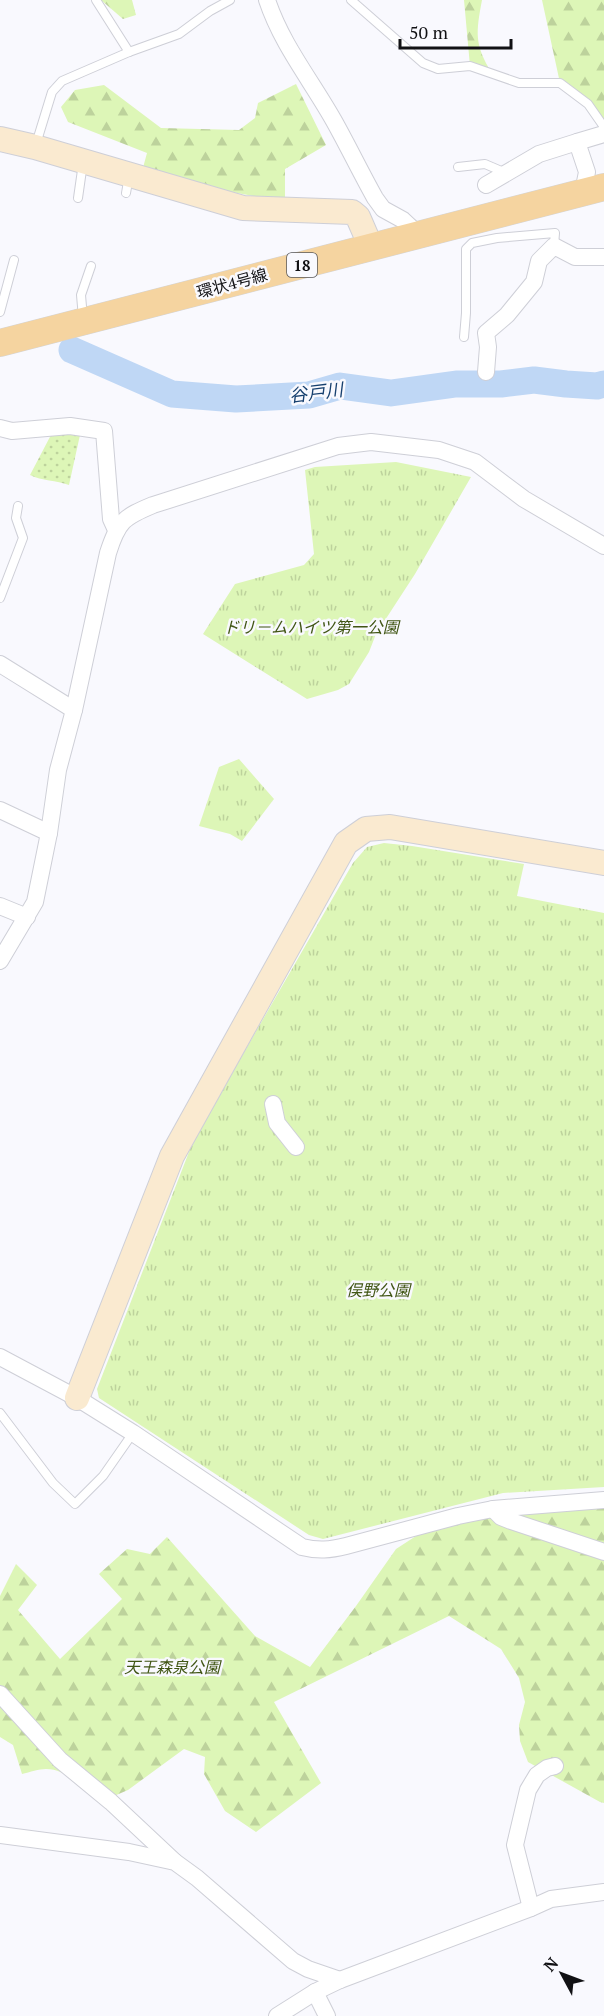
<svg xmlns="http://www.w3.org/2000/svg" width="604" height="2016" viewBox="0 0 604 2016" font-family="'PT Serif','Noto Sans JP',serif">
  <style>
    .grass { fill: url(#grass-dots) }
    .forest { fill: url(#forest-firs) }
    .park { fill: url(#park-tufts) }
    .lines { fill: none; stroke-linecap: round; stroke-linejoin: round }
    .river { stroke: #bfd7f5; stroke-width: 27 }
    .lane-casing { stroke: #cecfd7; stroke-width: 10 }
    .street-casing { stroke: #cecfd7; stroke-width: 18 }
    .secondary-casing { stroke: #cecfd7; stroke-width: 26 }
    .primary-casing { stroke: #d4d4d5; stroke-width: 28 }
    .lane { stroke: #fff; stroke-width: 8 }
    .street { stroke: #fff; stroke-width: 16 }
    .secondary { stroke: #faead0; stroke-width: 24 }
    .primary { stroke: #f5d4a0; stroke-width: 27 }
    .labels { text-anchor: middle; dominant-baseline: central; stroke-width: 5; stroke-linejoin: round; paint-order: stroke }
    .shield { fill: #f9f9fe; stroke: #57575a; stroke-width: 1.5 }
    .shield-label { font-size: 15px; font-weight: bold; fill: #111114 }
    .street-label { font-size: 16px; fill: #111114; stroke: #f9f9fe }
    .park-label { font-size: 16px; font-style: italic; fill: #415615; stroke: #f9f9fe }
    .water-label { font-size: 18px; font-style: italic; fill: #17406f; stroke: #f9f9fe }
  </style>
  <defs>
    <pattern id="grass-dots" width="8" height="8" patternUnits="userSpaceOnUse" patternTransform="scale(1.5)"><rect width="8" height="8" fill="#ddf6b7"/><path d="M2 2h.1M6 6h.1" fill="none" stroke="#bdd29c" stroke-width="1.8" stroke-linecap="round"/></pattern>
    <pattern id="forest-firs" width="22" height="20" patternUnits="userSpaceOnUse" patternTransform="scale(1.5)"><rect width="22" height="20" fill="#ddf6b7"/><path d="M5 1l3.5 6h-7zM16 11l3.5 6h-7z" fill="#bdd29c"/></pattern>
    <pattern id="park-tufts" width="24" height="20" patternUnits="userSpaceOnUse" patternTransform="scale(1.5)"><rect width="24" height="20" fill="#ddf6b7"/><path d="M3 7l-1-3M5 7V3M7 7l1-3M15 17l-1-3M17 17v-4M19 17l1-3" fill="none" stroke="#bdd29c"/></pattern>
  </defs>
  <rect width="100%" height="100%" fill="#f9f9fe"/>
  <path class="grass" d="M52 433 80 435 69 485C56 480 42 481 30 475Z"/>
  <g class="forest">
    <path d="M101 0H132L136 15 123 19Z"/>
    <path d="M464 0H482C476 32 474 45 492 73L470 66Z"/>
    <path d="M542 0H604V127L588 104 560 83Z"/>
    <path d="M296 84 326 145 285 169V202L141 175 147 153 68 122 61 107 75 90 104 85 161 128 239 130 255 118 258 103Z"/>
    <path d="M604 1507V1803L600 1802 528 1762 520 1741 519 1725 525 1702 519 1678 501 1649 449 1616 274 1702 321 1783 256 1832 225 1811 204 1774 205 1757 184 1749 128 1790 100 1802C85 1790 68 1769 46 1769 39 1769 30 1772 22 1774L13 1745 0 1737V1596L16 1564 37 1585 18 1610 60 1659 122 1599 99 1574 127 1549 150 1554 167 1537 255 1636 310 1667 356 1606 396 1549 433 1525 453 1516Z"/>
  </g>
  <g class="park">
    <path d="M396 462 471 477 415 574 376 634 369 652 349 684 338 690 307 699 203 634 235 584 304 565 314 554 305 470 315 467Z"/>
    <path d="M239 759 274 799 242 841 230 834 199 826 219 767Z"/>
    <path d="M384 843 412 846 524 864 517 896 604 913V1487L503 1493 323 1539 309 1535 99 1398 97 1389 194 1139 353 863 367 847Z"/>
  </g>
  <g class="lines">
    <path class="river" d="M72 350 172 394 236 399 309 395 340 386 391 393 456 384H501L534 380 566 384 597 386 604 384"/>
    <defs>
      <g id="lane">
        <path d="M96 0 129 52"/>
        <path d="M351 0 423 63 438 69 470 66 519 83H560L588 104 604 127"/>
        <path d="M36 144 52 92 62 81 129 52 179 34 210 11 230 0"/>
        <path d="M458 167 485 164 506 173"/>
        <path d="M126 193 129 176"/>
        <path d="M78 198 83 163"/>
        <path d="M0 312 14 260"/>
        <path d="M83 318 81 295 91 266"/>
        <path d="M464 337 466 313V249L472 243 497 238 555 233 554 246"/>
        <path d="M0 598 23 538 16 518 18 506"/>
        <path d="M0 1413 53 1483 75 1504 103 1476 133 1433"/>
      </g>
      <g id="street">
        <path d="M267 0C282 45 311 80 334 121 348 146 361 173 375 198L383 209 403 220 418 234"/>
        <path d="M486 185 539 154 577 142"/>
        <path d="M583 192 587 172 577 142 604 134"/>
        <path d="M486 372 488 347 486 333 507 315 534 282 539 261 554 246 575 257H604"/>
        <path d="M0 428 12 431 70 426 104 431 111 519 116 530"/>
        <path d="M0 664 74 710"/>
        <path d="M0 810 49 833"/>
        <path d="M0 906 27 917"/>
        <path d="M0 961 35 902 49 833 58 770 74 710 108 553C118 521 124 517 153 505L338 446 371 442 439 450 475 462 524 499 604 546"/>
        <path d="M273 1104 277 1123 296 1147"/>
        <path d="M0 1357 77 1398 133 1433 302 1547C318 1551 330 1550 346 1546L458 1516 493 1509 604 1500"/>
        <path d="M493 1509 501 1517 511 1521 604 1552"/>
        <path d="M0 1694 60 1760 111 1802 174 1861"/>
        <path d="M0 1835 129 1852 175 1862 197 1878 293 1961 308 1969 340 1980"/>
        <path d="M531 1908 515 1845 528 1790 537 1775 547 1768 555 1766"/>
        <path d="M315 1992 327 2016"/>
        <path d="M277 2016 315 1992 340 1980 531 1908 551 1899 604 1892"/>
      </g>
      <g id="secondary">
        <path d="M0 139 35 147 243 208 352 212 358 217 371 247"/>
        <path d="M77 1398 172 1156 346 843 366 829 390 827 604 863"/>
      </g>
      <path id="primary" d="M0 343 604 187"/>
    </defs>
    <use href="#lane" class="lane-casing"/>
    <use href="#street" class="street-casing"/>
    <use href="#secondary" class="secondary-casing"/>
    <use href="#primary" class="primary-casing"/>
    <use href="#lane" class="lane"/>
    <use href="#street" class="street"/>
    <use href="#secondary" class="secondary"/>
    <use href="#primary" class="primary"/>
  </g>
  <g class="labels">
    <rect class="shield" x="287" y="253" width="30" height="24" rx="4.5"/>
    <g class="shield-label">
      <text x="302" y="265">18</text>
    </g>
    <g class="street-label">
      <text transform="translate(232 283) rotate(-15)">環状4号線</text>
    </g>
    <g class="park-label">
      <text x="311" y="627">ドリ－ムハイツ第一公園</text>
      <text x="378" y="1290">俣野公園</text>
      <text x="172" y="1667">天王森泉公園</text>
    </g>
    <g class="water-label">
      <text transform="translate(316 392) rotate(-7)">谷戸川</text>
    </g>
  </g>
  <g transform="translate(562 1974) rotate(311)" stroke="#f9f9fe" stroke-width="4.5" paint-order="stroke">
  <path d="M0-4.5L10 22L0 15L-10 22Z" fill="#111114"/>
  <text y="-9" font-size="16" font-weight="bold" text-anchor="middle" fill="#111114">N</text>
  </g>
  <path d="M400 39v9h111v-9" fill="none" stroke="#111114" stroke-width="3"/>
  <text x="409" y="39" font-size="18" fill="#111114" stroke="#f9f9fe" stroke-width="4.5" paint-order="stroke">50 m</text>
</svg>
